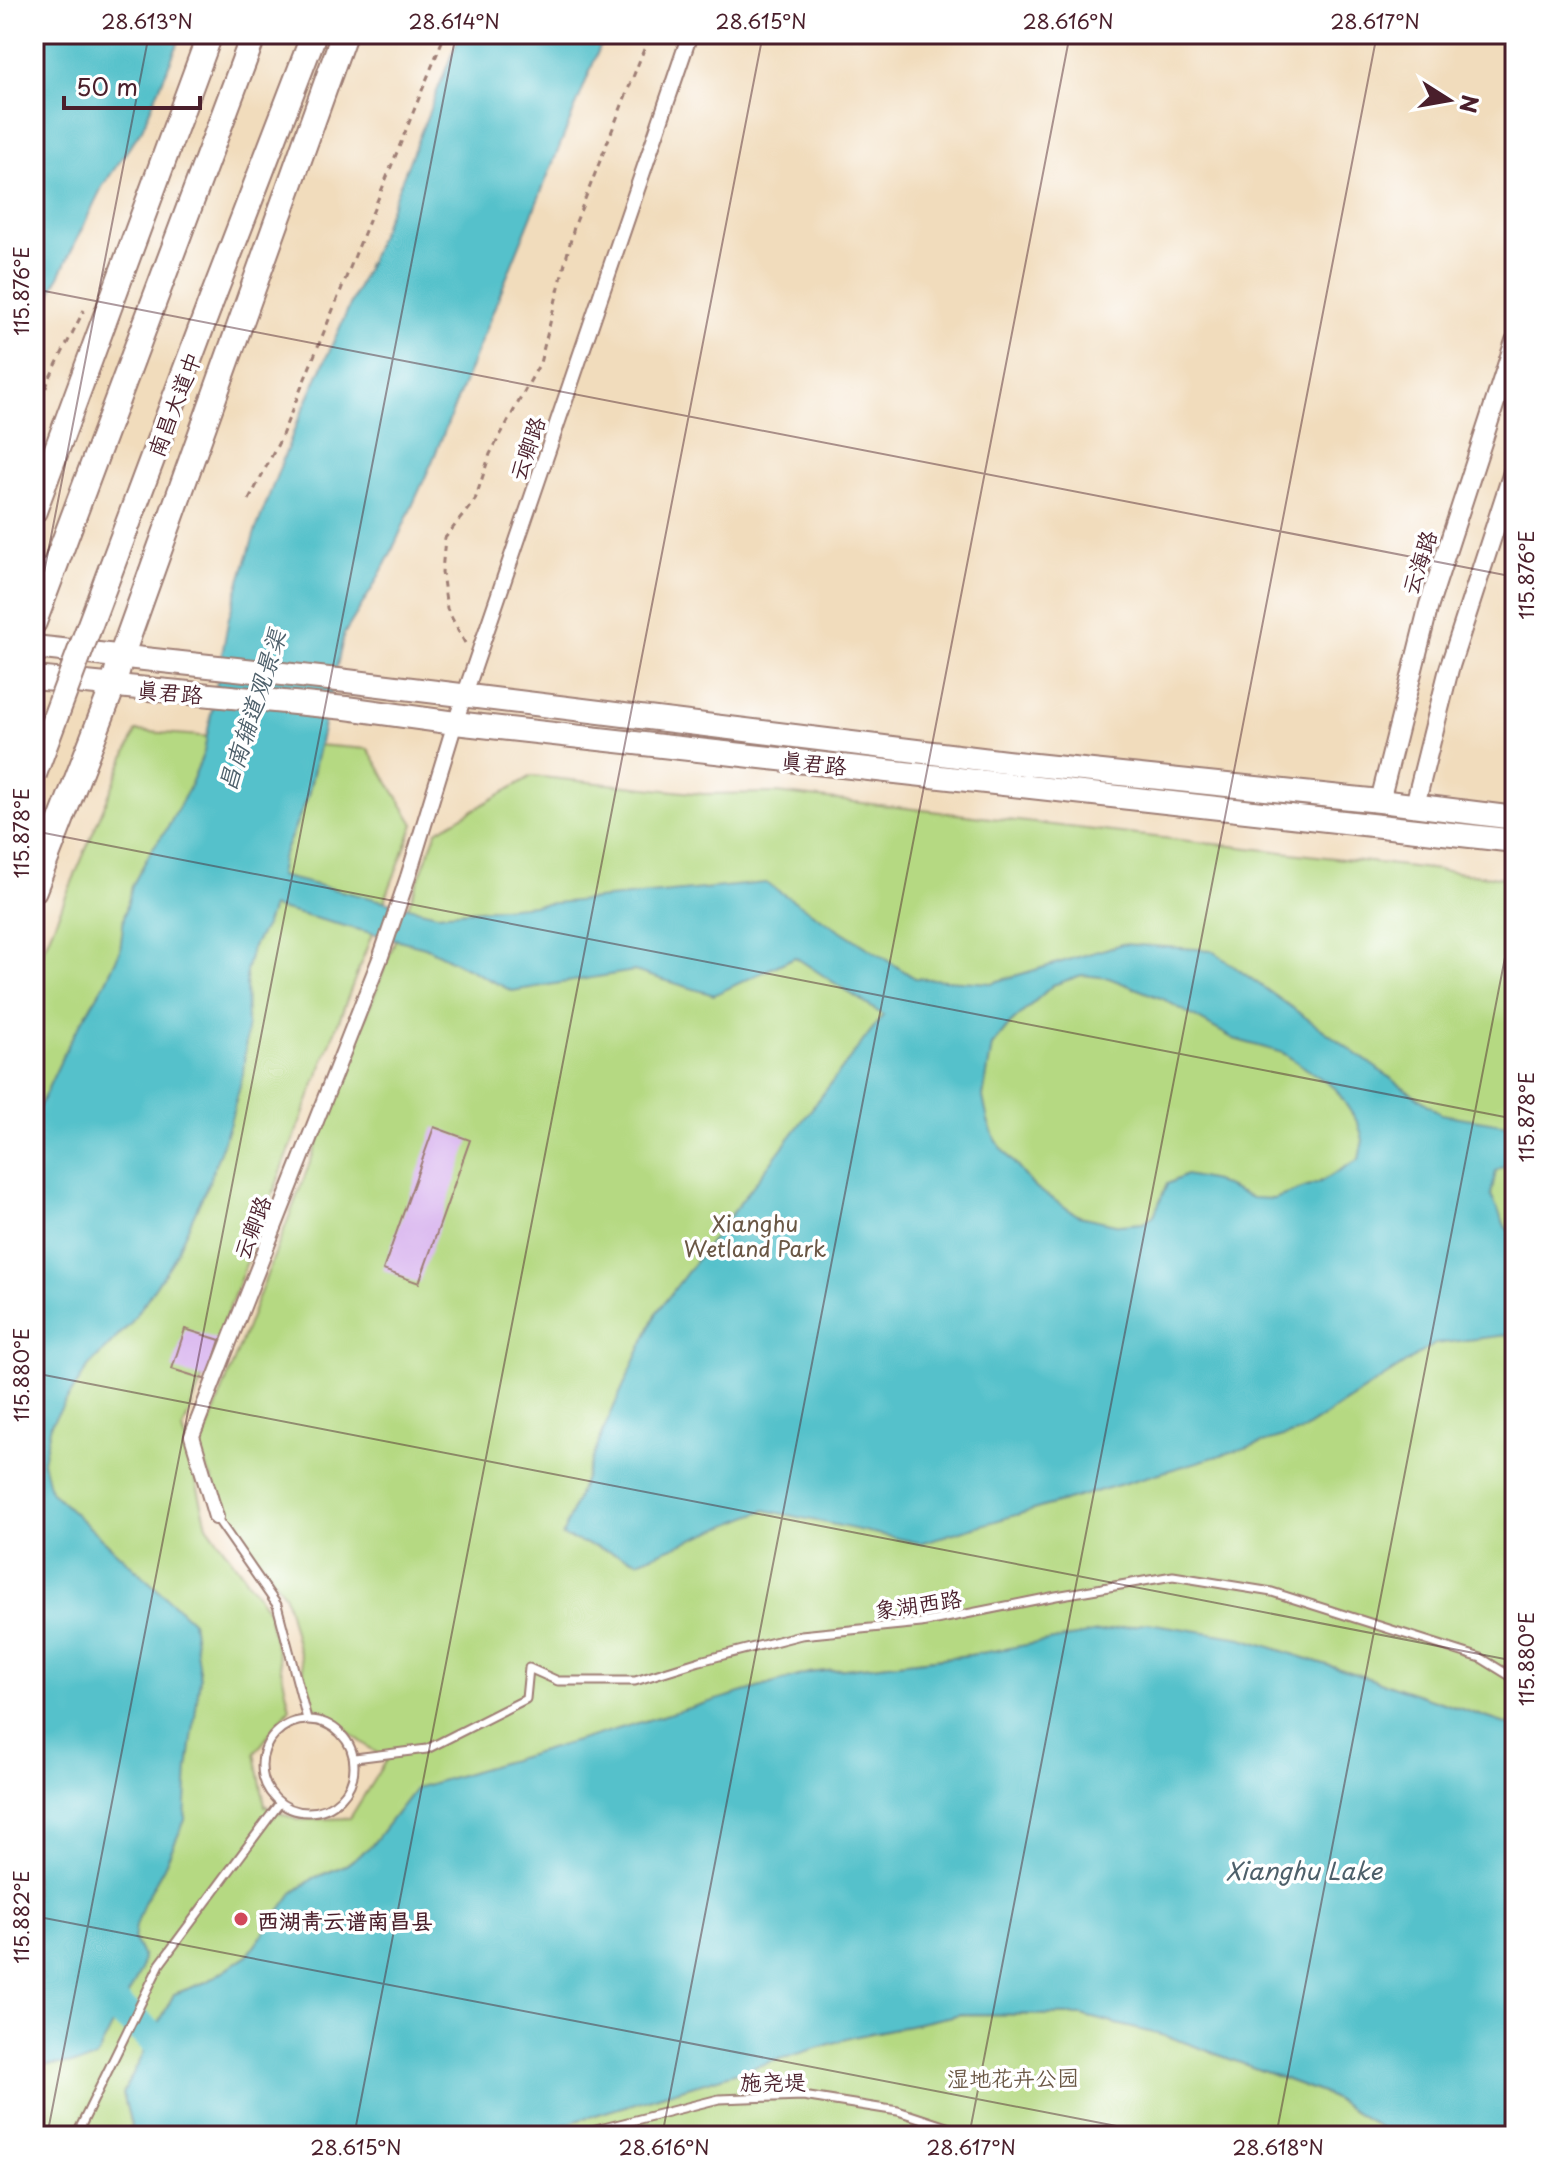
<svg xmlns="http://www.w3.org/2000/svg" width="1549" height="2170" viewBox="0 0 1549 2170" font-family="'Playpen Sans','LXGW WenKai TC',sans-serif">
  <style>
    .green { fill: #b5d982; stroke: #807c56; stroke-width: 2 }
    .water { fill: #54c1cb; stroke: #4f707b; stroke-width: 2; fill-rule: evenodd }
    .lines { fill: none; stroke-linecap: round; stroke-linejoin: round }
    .river { stroke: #54c1cb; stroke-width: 32 }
    .building { fill: #d8b4ee }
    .service-casing { stroke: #9e7e74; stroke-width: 11 }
    .minor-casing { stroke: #9e7e74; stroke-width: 18 }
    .tertiary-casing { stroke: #9e7e74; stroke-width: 22 }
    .primary-casing { stroke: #9e7e74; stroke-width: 26 }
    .trunk-casing { stroke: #9e7e74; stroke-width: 28 }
    .path { stroke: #9e7e74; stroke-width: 3; stroke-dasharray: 6 6; stroke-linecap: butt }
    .service { stroke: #fff; stroke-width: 7 }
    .minor { stroke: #fff; stroke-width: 14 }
    .tertiary { stroke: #fff; stroke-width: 18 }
    .primary { stroke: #fff; stroke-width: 22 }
    .trunk { stroke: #fff; stroke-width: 24 }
    .trunk-bridge-casing { stroke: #9e7e74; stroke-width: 28; stroke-linecap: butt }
    .trunk-bridge { stroke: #fff; stroke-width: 24 }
    .ticks { fill: none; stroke: #4a1f2b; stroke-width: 2; stroke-opacity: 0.45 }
    .poi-dot { fill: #d1495b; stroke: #fff; stroke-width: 3 }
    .labels { text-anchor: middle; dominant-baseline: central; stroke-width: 7; stroke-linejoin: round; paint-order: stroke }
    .street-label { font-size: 22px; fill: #4a1f2b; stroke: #fff }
    .park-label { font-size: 22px; fill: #6a5745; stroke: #fff }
    .poi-label { font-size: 22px; font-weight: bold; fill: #4a1f2b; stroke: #fff; text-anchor: start }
    .water-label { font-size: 24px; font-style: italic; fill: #4e606b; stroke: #fff }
    .neatline { fill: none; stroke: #4a1f2b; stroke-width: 3 }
    .ticks-label { font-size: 20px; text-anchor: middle; fill: #4a1f2b }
  </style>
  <rect width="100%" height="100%" fill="#fff"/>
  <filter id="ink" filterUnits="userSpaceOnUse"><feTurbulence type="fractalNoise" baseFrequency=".0125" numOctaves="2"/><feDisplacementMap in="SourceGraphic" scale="16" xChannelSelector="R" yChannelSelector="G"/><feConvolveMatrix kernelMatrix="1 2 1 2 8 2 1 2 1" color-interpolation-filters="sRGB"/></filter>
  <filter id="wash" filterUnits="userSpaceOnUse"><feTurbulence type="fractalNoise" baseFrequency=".006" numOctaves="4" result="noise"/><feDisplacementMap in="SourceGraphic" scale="32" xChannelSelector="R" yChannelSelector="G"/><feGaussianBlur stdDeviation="1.8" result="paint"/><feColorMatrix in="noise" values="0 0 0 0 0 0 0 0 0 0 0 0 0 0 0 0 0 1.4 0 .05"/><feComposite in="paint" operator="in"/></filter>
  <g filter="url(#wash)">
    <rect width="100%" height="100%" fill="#f1dcbc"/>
    <g class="green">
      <path d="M136 731 368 749 414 824 183 1429 207 1525 267 1608 290 1708 255 1753 265 1806 297 1820 350 1818 386 1760 312 1705 285 1596 230 1519 199 1452 437 831 532 776 703 794 777 793 1515 879V1727L1374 1680 1242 1638 970 1655 809 1673 416 1788 371 1846 346 1865 314 1878 294 1893 248 1955 206 1982 174 1994 123 2093 131 2125 127 2136H34V2077L45 2065 78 2063 34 2053V972Z"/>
      <path d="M961 2014 1081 2015 1173 2038 1325 2094 1394 2136H526L853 2037Z"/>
    </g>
    <g class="water">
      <path d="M34 34H182L142 129 102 187 53 289 34 343Z"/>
      <path d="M460 34H605L432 462 390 555 373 587 344 634 308 796 282 858 279 876 437 914 766 883 915 978 991 983 1122 944 1211 950 1441 1114 1515 1126V1159L1496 1171 1491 1195 1506 1228 1515 1234V1338L1507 1335 1435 1344 1300 1432 920 1543 765 1510 638 1561 562 1536 608 1420 657 1312 883 1015 795 957 714 995 634 971 512 991 425 947 272 907 266 924 252 948 246 972 247 1029 243 1074 230 1123 209 1182 172 1262 130 1324 89 1366 51 1424 43 1461 50 1491 192 1621 200 1678 188 1769 185 1820 164 1867 144 1903 136 1926 134 1939 143 1957 141 1970 96 2058 82 2063 45 2065 34 2077V1118L70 1041 105 983 120 951 124 917 132 886 152 849 167 829 190 786 204 752 229 617 255 532 297 423 367 267ZM1082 975 1109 978 1163 999 1234 1039 1283 1053 1335 1088 1358 1123 1363 1140 1359 1159 1318 1183 1274 1199 1252 1198 1214 1181 1186 1175 1167 1184 1154 1215 1143 1223 1120 1225 1079 1216 1034 1187 996 1141 988 1121 983 1097 992 1046 1010 1024 1053 985Z"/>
      <path d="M1148 1623 1242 1638 1374 1680 1515 1727V2136H1394L1325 2094 1173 2038 1081 2015 961 2014 853 2037 526 2136H127L131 2125 123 2093 174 1994 206 1982 248 1955 293 1893 314 1878 346 1865 371 1846 416 1788 809 1673 970 1655Z"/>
    </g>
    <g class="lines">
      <path class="river" d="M34 1937 152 2037"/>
    </g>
    <g id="blocks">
      <g class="building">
        <path d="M434 1127 470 1140 419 1283 383 1270Z"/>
        <path d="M185 1329 220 1340 207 1380 172 1369Z"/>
      </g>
    </g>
  </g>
  <g filter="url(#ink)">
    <use href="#blocks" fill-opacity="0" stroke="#9e7e74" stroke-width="2"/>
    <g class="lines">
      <defs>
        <g id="service">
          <path d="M216 1517 277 1605 307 1719"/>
          <circle cx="308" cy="1766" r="46"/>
          <path d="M355 1758 427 1749 526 1699 529 1668 558 1681H635L700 1661 801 1635 921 1623 1056 1596 1173 1576 1272 1592 1481 1658 1515 1679"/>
          <path d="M76 2136 160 1964 279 1804"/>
          <path d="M572 2136 719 2099 803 2096 898 2111 974 2136"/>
        </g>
        <path id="minor" d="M216 1517 192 1436 381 956 408 877 455 723 690 34"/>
        <g id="tertiary">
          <path d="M1380 801 1429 605 1515 341"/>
          <path d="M1415 805 1449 669 1515 466"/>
        </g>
        <g id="primary">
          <path d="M34 647 347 681 1006 762 1380 801 1515 818"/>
          <path d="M34 678 346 708 455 723 1515 841"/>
        </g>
        <g id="trunk">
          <path d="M209 307 314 34"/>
          <path d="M34 511 210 34"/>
          <path d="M34 622 254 34"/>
          <path d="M34 890 113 686 121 657 344 34"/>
        </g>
      </defs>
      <use href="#service" class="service-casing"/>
      <use href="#minor" class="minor-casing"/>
      <use href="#tertiary" class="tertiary-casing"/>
      <use href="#primary" class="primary-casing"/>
      <use href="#trunk" class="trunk-casing"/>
      <g class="path">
        <path d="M34 422 49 379 84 310"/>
        <path d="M249 500 280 440 445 34"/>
        <path d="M465 643 447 609 442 572 445 538 475 500 490 454 540 363 574 227 650 34"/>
      </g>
      <use href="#service" class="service"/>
      <use href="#minor" class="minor"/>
      <use href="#tertiary" class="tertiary"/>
      <use href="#primary" class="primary"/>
      <use href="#trunk" class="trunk"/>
      <defs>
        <path id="trunk-bridge" d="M34 774 209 307"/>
      </defs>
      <use href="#trunk-bridge" class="trunk-bridge-casing"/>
      <use href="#trunk-bridge" class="trunk-bridge"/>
    </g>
  </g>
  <path class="ticks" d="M1509 34 1515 35M34 289 1515 577M34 624 149 34M34 831 1515 1119M34 1373 1515 1661M34 1916 1168 2136M47 2136 456 34M354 2136 763 34M662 2136 1070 34M969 2136 1377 34M1276 2136 1515 906"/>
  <circle class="poi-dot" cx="241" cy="1919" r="8"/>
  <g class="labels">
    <g class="street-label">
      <text transform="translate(173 404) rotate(-69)">南昌大道中</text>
      <text transform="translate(526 448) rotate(-71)">云卿路</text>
      <text transform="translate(1418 562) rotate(-72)">云海路</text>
      <text transform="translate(170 691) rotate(5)">真君路</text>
      <text transform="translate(814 762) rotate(6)">真君路</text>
      <text transform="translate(251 1227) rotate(-69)">云卿路</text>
      <text transform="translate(918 1603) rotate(-8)">象湖西路</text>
      <text x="773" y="2080">施尧堤</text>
    </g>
    <g class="park-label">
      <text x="755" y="1222">Xianghu<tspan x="755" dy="25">Wetland Park</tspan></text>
      <text x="1013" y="2076">湿地花卉公园</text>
    </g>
    <g class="poi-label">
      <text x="257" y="1919">西湖青云谱南昌县</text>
    </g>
    <g class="water-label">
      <text transform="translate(251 710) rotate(-72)">昌南辅道观景渠</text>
      <text x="1304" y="1870">Xianghu Lake</text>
    </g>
  </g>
  <rect width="1549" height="2170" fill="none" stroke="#fff" stroke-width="88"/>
  <g transform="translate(1449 100) rotate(101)" stroke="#ffffff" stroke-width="6" paint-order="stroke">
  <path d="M0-6L14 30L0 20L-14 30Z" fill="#4a1f2b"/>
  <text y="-12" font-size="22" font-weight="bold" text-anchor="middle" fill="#4a1f2b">N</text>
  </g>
  <path d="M64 96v12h136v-12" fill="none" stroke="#4a1f2b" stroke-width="4"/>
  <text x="76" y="96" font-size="24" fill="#4a1f2b" stroke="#ffffff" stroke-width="6" paint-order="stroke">50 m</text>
  <rect x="44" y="44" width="1461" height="2082" class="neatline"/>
  <g class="ticks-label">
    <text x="147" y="29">28.613°N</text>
    <text x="454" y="29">28.614°N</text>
    <text x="761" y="29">28.615°N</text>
    <text x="1068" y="29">28.616°N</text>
    <text x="1375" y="29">28.617°N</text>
    <text transform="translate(22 291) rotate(-90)" y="7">115.876°E</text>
    <text transform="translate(1527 575) rotate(-90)" y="7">115.876°E</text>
    <text transform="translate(22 833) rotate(-90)" y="7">115.878°E</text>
    <text transform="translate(1527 1117) rotate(-90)" y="7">115.878°E</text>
    <text transform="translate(22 1375) rotate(-90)" y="7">115.880°E</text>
    <text transform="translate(1527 1659) rotate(-90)" y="7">115.880°E</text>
    <text transform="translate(22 1917) rotate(-90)" y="7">115.882°E</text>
    <text x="356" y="2155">28.615°N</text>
    <text x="664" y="2155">28.616°N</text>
    <text x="971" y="2155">28.617°N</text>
    <text x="1278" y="2155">28.618°N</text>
  </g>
</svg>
